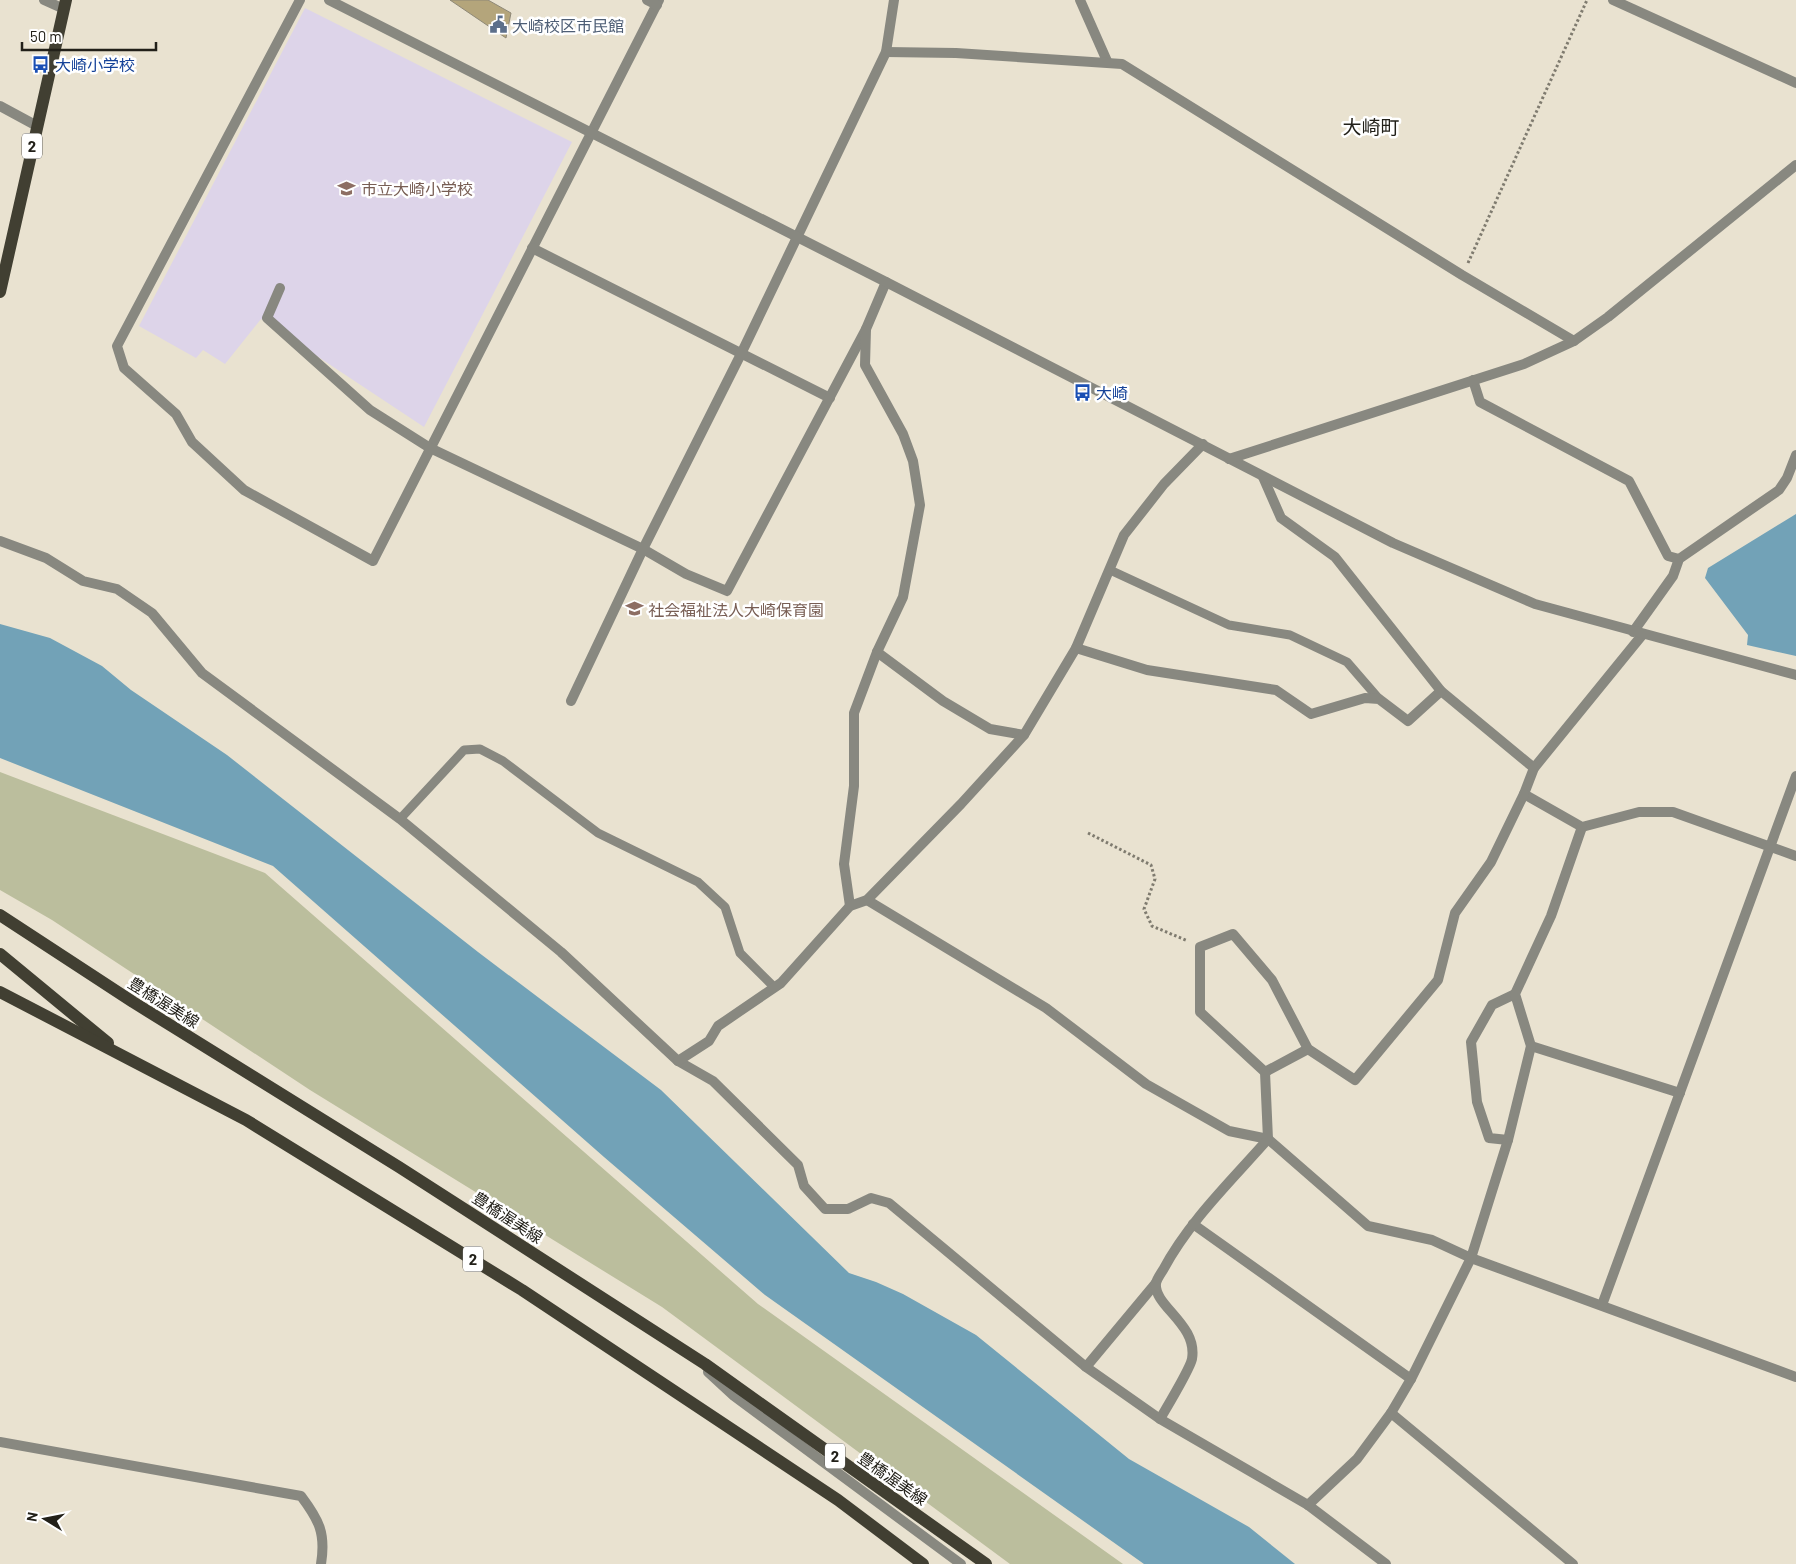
<svg xmlns="http://www.w3.org/2000/svg" width="1796" height="1564" viewBox="0 0 1796 1564" font-family="Barlow,'Noto Sans JP',sans-serif">
  <style>
    .education { fill: #ddd4e9 }
    .green { fill: #bbbe9d }
    .water { fill: #72a2b7 }
    .building { fill: #b4a57b; stroke: #8e8877 }
    .lines { fill: none; stroke-linecap: round; stroke-linejoin: round }
    .path { stroke: #7f7b6f; stroke-width: 3; stroke-dasharray: 2.5 2.5; stroke-linecap: butt }
    .service { stroke: #888880; stroke-width: 9 }
    .minor { stroke: #888880; stroke-width: 10 }
    .tertiary { stroke: #888880; stroke-width: 10 }
    .primary { stroke: #413f32; stroke-width: 12 }
    .labels { text-anchor: middle; dominant-baseline: central; stroke-width: 5; stroke-linejoin: round; paint-order: stroke }
    .shield { fill: #fff; stroke: #64635e; stroke-width: 1 }
    .shield-label { font-size: 15px; font-weight: bold; fill: #222019 }
    .service-label { font-size: 16px; fill: #4e5e75; stroke: #fff; text-anchor: start }
    .transit-label { font-size: 16px; fill: #164399; stroke: #fff; text-anchor: start }
    .education-label { font-size: 16px; fill: #785e54; stroke: #fff; text-anchor: start }
    .street-label { font-size: 16px; fill: #222019; stroke: #fff }
    .quarter-label { font-size: 19px; fill: #222019; stroke: #fff }
  </style>
  <rect width="100%" height="100%" fill="#e9e2d0"/>
  <path class="education" d="M305 8 572 142 424 427 261 319 225 364 203 350 196 358 139 326Z"/>
  <path class="green" d="M0 772 265 873 758 1304 1123 1564H1010L662 1307 310 1090 52 920 0 890Z"/>
  <g class="water">
    <path d="M1796 514V656L1747 645 1748 635 1705 578 1708 568Z"/>
    <path d="M0 624 50 638 102 666 131 690 227 755 478 952 661 1090 849 1273 876 1282 903 1294 976 1335 1129 1459 1249 1527 1295 1564H1144L765 1295 604 1157 273 866 0 758Z"/>
  </g>
  <path class="building" d="M450 0H488L511 13 506 38Z"/>
  <g class="lines">
    <g class="path">
      <path d="M1468 263 1587 0"/>
      <path d="M1088 833 1151 865 1155 879 1144 909 1152 926 1188 941"/>
    </g>
    <g class="service">
      <path d="M1110 570 1229 625 1290 635 1347 662 1379 699"/>
      <path d="M400 819 464 750 480 749 503 761 598 833 698 882 725 907 740 953 774 987"/>
    </g>
    <g class="minor">
      <path d="M44 0 64 9"/>
      <path d="M300 0 117 346 124 368 176 414 192 442 244 490 373 561 659 0"/>
      <path d="M647 0 657 5"/>
      <path d="M1080 0 1107 61"/>
      <path d="M1613 0 1796 83"/>
      <path d="M886 52 956 53 1122 64 1462 275 1574 341"/>
      <path d="M0 106 37 126"/>
      <path d="M532 248 830 398"/>
      <path d="M280 288 267 318 370 410 430 448 643 549 686 574 727 591 866 329"/>
      <path d="M1473 380 1480 402 1629 481 1668 556 1679 559"/>
      <path d="M1263 477 1281 518 1335 557 1441 691 1534 768"/>
      <path d="M0 541 46 558 83 581 117 589 152 613 202 673 400 819 561 952 678 1061 713 1081 798 1165 804 1186 825 1209H848L871 1198 889 1203 1086 1367 1160 1419 1308 1505 1386 1564"/>
      <path d="M1633 632 1673 576 1679 559 1779 490 1787 478 1796 455"/>
      <path d="M1643 634 1534 768 1524 794 1582 827 1639 812H1673L1796 856"/>
      <path d="M1076 648 1147 670 1276 690 1311 714 1365 698 1379 699 1408 721 1441 691"/>
      <path d="M877 652 943 701 990 729 1024 735"/>
      <path d="M571 701 643 549 741 354 886 52 894 0"/>
      <path d="M867 900 1046 1008 1146 1084 1229 1131 1268 1139 1368 1226 1432 1240 1471 1258 1796 1377"/>
      <path d="M850 906 844 864 854 786V713L877 652 903 597 920 505 913 461 903 434 865 365 866 329 886 282"/>
      <path d="M1531 1046 1680 1093"/>
      <path d="M678 1061 709 1041 718 1026 781 983 850 906 867 900 961 804 1024 735 1076 648 1124 535 1164 484 1203 444"/>
      <path d="M1265 1072 1308 1049"/>
      <path d="M1508 1140 1489 1138 1477 1102 1471 1042 1492 1005 1515 994"/>
      <path d="M1193 1224 1411 1379"/>
      <path d="M1602 1305 1796 776"/>
      <path d="M1086 1367 1156 1283"/>
      <path d="M1391 1413 1573 1564"/>
      <path d="M1160 1419C1167 1407 1190 1369 1192 1359 1198 1324 1153 1306 1156 1283 1157 1279 1161 1273 1163 1270 1189 1221 1232 1180 1268 1139L1265 1072 1200 1012V947L1233 934 1272 980 1308 1049 1355 1080 1438 980 1455 913 1491 862 1524 794"/>
      <path d="M1308 1505 1357 1459 1391 1413 1411 1379 1471 1258 1508 1140 1531 1046 1515 994 1551 916 1582 827"/>
    </g>
    <g class="tertiary">
      <path d="M329 0 886 282 1393 543 1535 604 1796 675"/>
      <path d="M1229 459 1524 364 1574 341 1608 317 1796 165"/>
      <path d="M708 1372 734 1396 961 1564"/>
      <path d="M0 1442 301 1496C319 1520 326 1533 321 1564"/>
    </g>
    <g class="primary">
      <path d="M0 292 66 0"/>
      <path d="M0 915 133 1002 399 1167 705 1364 986 1564"/>
      <path d="M0 954 108 1043"/>
      <path d="M0 992 246 1120 522 1290 838 1500 923 1564"/>
    </g>
  </g>
  <defs>
    <symbol id="civic-bare" viewBox="-9 -9 18 18"><path d="M-.6-6.5H3V-4.5H.6V-3L4-1V1h2V6H-6V1h2V-1L-.6-3ZM-1.2 2.5V6h2.4V2.5Z" fill="#5c6f8a" stroke="#fff" stroke-width="2.5" paint-order="stroke"/></symbol>
    <symbol id="bus-bare" viewBox="-9 -9 18 18"><path d="M-5-6H5V4H4V6H2V4H-2V6H-4V4H-5ZM-3.5-4V0h7V-4ZM-3.5 1.2v1.5H-2V1.2ZM2 1.2v1.5H3.5V1.2Z" fill="#1a4fb4" stroke="#fff" stroke-width="2.5" paint-order="stroke"/></symbol>
    <symbol id="school-bare" viewBox="-9 -9 18 18"><path d="M0-5L7-2L0 1L-7-2ZM-4 1L0 2.5L4 1V4Q0 6-4 4Z" fill="#8d6e63" stroke="#fff" stroke-width="2.5" paint-order="stroke"/></symbol>
  </defs>
  <g fill-rule="evenodd">
    <use href="#civic-bare" x="486" y="12" width="25" height="25"/>
    <use href="#bus-bare" x="28" y="52" width="25" height="25"/>
    <use href="#school-bare" x="334" y="176" width="25" height="25"/>
    <use href="#bus-bare" x="1070" y="380" width="25" height="25"/>
    <use href="#school-bare" x="622" y="596" width="25" height="25"/>
  </g>
  <g class="labels">
    <g class="shield">
      <rect x="22" y="133.5" width="20" height="25" rx="4"/>
      <rect x="463" y="1246.5" width="20" height="25" rx="4"/>
      <rect x="825" y="1443.5" width="20" height="25" rx="4"/>
    </g>
    <g class="shield-label">
      <text x="32" y="146">2</text>
      <text x="473" y="1259">2</text>
      <text x="835" y="1456">2</text>
    </g>
    <g class="service-label">
      <text x="512" y="25">大崎校区市民館</text>
    </g>
    <g class="transit-label">
      <text x="55" y="64">大崎小学校</text>
      <text x="1096" y="392">大崎</text>
    </g>
    <g class="education-label">
      <text x="361" y="188">市立大崎小学校</text>
      <text x="648" y="609">社会福祉法人大崎保育園</text>
    </g>
    <g class="street-label">
      <text transform="translate(164 1002) rotate(32)">豊橋渥美線</text>
      <text transform="translate(508 1217) rotate(33)">豊橋渥美線</text>
      <text transform="translate(893 1478) rotate(35)">豊橋渥美線</text>
    </g>
    <g class="quarter-label">
      <text x="1371" y="126">大崎町</text>
    </g>
  </g>
  <g transform="translate(45 1519) rotate(280)" stroke="#ffffff" stroke-width="4" paint-order="stroke">
  <path d="M0-4L9 19L0 12L-9 19Z" fill="#222019"/>
  <text y="-8" font-size="14" font-weight="bold" text-anchor="middle" fill="#222019">N</text>
  </g>
  <path d="M22 42v8h134v-8" fill="none" stroke="#222019" stroke-width="2.5"/>
  <text x="30" y="42" font-size="15" fill="#222019" stroke="#ffffff" stroke-width="4" paint-order="stroke">50 m</text>
</svg>
